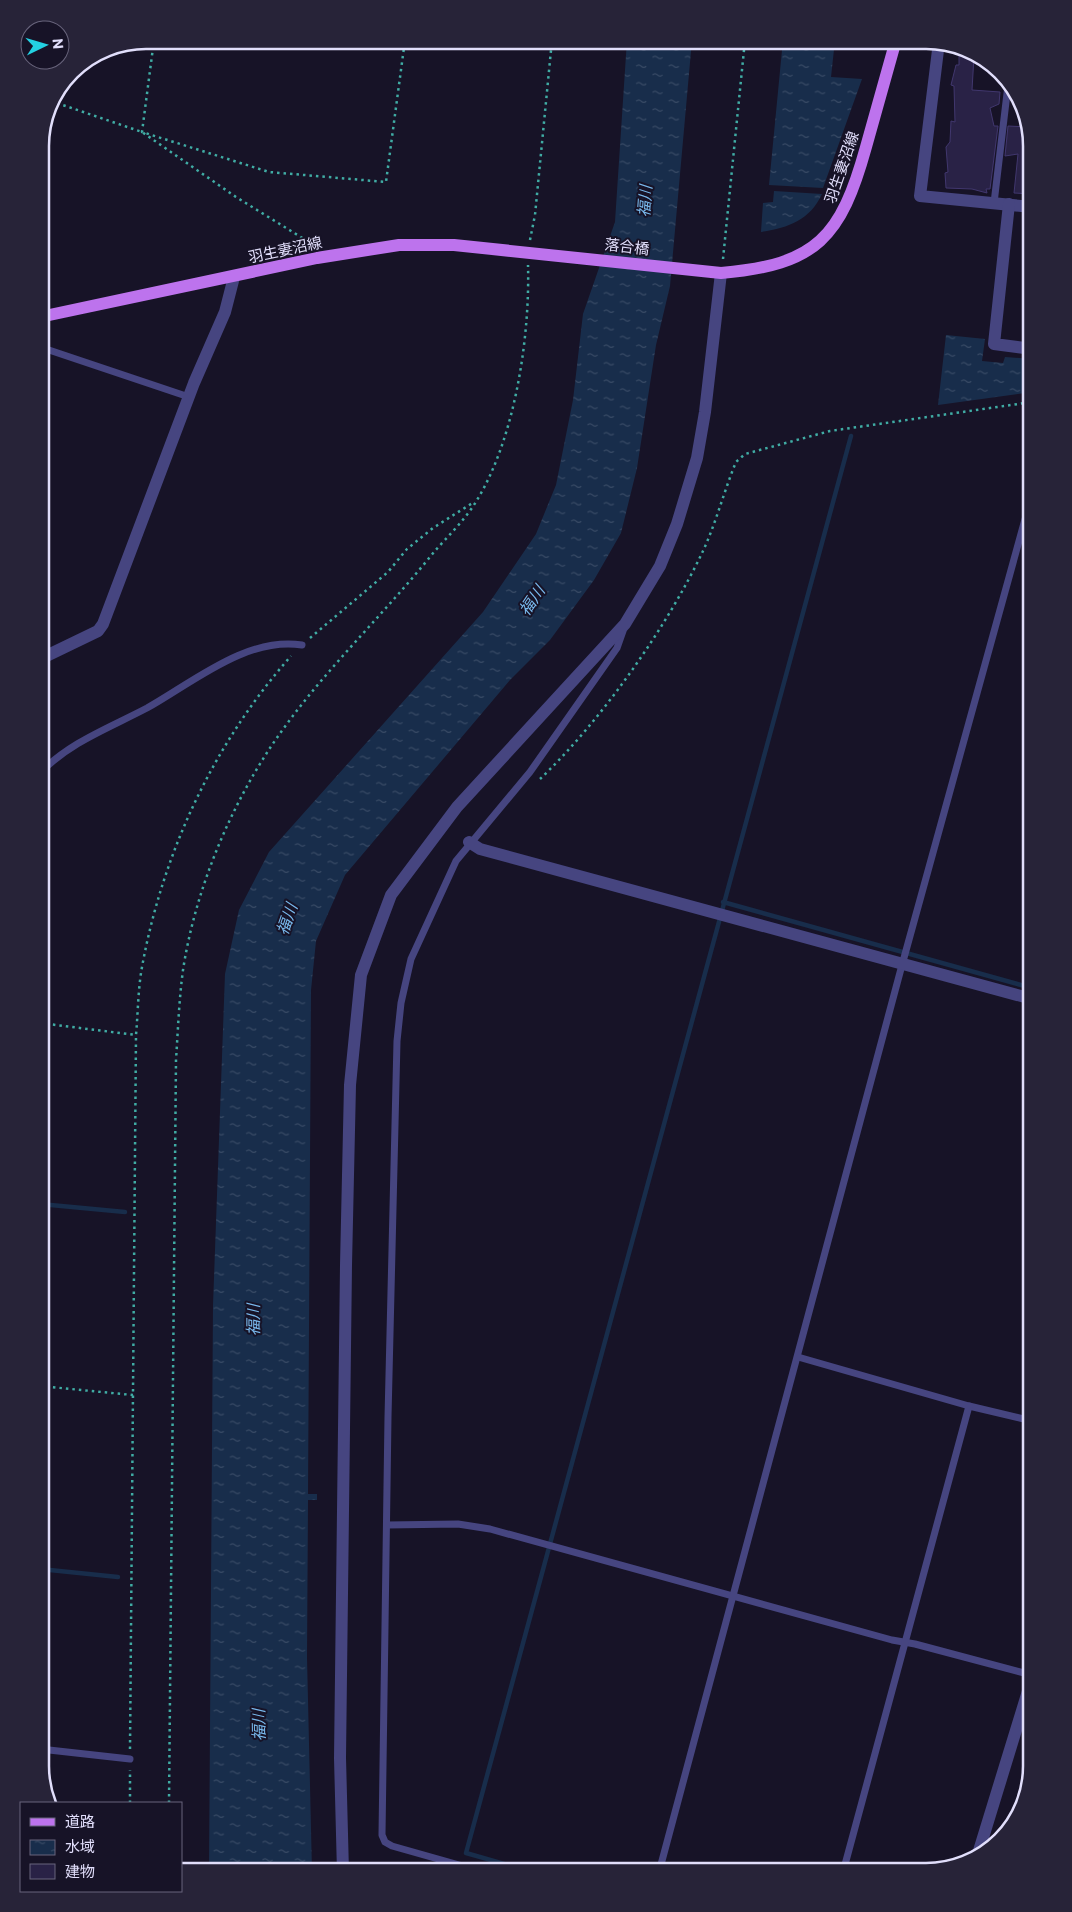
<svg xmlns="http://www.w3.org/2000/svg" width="1072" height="1912" viewBox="0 0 1072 1912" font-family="Commissioner,'Noto Sans JP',sans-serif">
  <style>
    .water { fill: url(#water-ripples) }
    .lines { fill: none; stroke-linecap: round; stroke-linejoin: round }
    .stream { stroke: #182d4b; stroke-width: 4.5 }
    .building { fill: #292246; stroke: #41376e }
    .path { stroke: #40aca4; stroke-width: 2.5; stroke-dasharray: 2.5 4; stroke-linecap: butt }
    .lane { stroke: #464580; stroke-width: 7 }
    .street { stroke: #464580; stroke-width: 12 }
    .primary { stroke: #bd73ed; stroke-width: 12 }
    .labels { text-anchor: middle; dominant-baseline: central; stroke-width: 4; stroke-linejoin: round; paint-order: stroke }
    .street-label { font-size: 15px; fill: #e1defb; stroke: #171327 }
    .water-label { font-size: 16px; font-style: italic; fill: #79b9ed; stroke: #171327 }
    .rim { fill: none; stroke: #e1defb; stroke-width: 2.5 }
  </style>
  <defs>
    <pattern id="water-ripples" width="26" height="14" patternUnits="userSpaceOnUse" patternTransform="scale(1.25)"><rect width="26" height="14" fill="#182d4b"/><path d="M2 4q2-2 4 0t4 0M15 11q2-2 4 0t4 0" fill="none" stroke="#394b66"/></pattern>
  </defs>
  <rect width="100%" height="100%" fill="#171327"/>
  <g class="water">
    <path d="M627 40H692L670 286 656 345 637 468 621 533 594 580 550 640 510 680 345 875 316 941 311 990 308 1494H317V1500H308L307 1658 312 1872H209L213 1306 225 974 239 910 269 852 483 612 536 534 556 485 573 400 583 314 615 222Z"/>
    <path d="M783 40H835L831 77 862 79 823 188 769 185Z"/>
    <path d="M774 191 822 194C810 220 788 228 761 232L763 203 773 202Z"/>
    <path d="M946 335 985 339 982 361 1003 363 1005 357 1032 359V392L938 405Z"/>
  </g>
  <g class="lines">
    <g class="stream">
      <path d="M723 902 1032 988"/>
      <path d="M40 1204 125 1212"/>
      <path d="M40 1569 118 1577"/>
      <path d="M533 1872 466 1853 851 436"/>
    </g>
  </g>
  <g class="building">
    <path d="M959 50 974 56 972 90 1000 92 999 104 990 108 994 126H998L990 189H986L987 193 972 189 946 188 945 173 948 172 946 147 950 142 951 121 955 122 954 86 951 85 956 65H959Z"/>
    <path d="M1008 126 1028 127 1032 146V194L1014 193 1018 154 1005 156Z"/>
  </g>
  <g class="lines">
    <g class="path">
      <path d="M154 40 142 132 269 172 386 182 405 40"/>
      <path d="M51 101 142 132 236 197 304 239 309 246"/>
      <path d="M530 240 535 215 552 40"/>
      <path d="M723 259 745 40"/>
      <path d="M310 638 388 572 407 549 433 528 474 502"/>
      <path d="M540 779C601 721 667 627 703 551 716 523 724 491 736 462L745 454 830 431 1032 402"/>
      <path d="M40 1023 136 1035"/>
      <path d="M40 1386 133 1395"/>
      <path d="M130 1749 136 1035C138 1013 138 989 142 967 163 852 214 743 291 656"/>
      <path d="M130 1803V1770"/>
      <path d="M169 1803 176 1060C178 1030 179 1000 183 970 195 892 228 811 272 745 319 675 381 618 434 552 448 536 466 519 477 500 515 438 530 337 528 265"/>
    </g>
    <g class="lane">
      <path d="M994 203 1008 85"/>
      <path d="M40 347 189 397"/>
      <path d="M40 773C70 742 109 728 147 708 192 683 247 636 302 645"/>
      <path d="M798 1357 969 1406 1032 1421"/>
      <path d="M387 1525 458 1524 490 1529 892 1640 915 1644 1032 1675"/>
      <path d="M40 1749 130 1759"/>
      <path d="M484 1872 392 1846 385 1842 382 1835 388 1417 397 1041 401 1003 411 959 456 861 530 772 617 648 623 631"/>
      <path d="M659 1872 902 965 1032 494"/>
      <path d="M843 1872 969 1406"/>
    </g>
    <g class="street">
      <path d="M939 42 920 196 1032 207"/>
      <path d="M1009 204 994 344 1032 349"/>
      <path d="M40 659 98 631 103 624 194 383 225 312 234 277"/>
      <path d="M469 842 480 849 1032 999"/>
      <path d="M978 1854 1032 1678"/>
      <path d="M343 1872 340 1758 346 1265 350 1085 361 975 391 895 457 807 625 624 660 566 677 524 697 458 705 412 721 273"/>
    </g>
    <path class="primary" d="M40 317 317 258 399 245H454L721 273C817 265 841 237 866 147 876 111 886 76 896 40"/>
  </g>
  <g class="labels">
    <g class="street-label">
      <text transform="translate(841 167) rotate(-71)">羽生妻沼線</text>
      <text transform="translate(627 246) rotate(7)">落合橋</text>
      <text transform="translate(285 249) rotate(-12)">羽生妻沼線</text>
    </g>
    <g class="water-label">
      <text transform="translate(644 201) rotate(-86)">福川</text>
      <text transform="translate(531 600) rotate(-56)">福川</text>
      <text transform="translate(286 919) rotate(-71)">福川</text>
      <text transform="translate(252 1320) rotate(-90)">福川</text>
      <text transform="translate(258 1725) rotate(-91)">福川</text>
    </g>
  </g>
  <path d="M0 0H1072V1912H0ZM146 49H926A97 97 0 0 1 1023 146V1766A97 97 0 0 1 926 1863H146A97 97 0 0 1 49 1766V146A97 97 0 0 1 146 49Z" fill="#272338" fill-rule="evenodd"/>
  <path class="rim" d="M146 49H926A97 97 0 0 1 1023 146V1766A97 97 0 0 1 926 1863H146A97 97 0 0 1 49 1766V146A97 97 0 0 1 146 49Z"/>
  <rect x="20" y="1802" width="162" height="90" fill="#171327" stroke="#68647c"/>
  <rect x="30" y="1818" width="25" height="8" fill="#bd73ed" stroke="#68647c"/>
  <text x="65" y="1827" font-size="15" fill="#e1defb">道路</text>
  <rect x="30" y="1840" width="25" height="15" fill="url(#water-ripples)" stroke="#68647c"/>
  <text x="65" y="1852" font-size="15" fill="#e1defb">水域</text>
  <rect x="30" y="1864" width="25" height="15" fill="#292246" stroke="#68647c"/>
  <text x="65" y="1877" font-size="15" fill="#e1defb">建物</text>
  <g transform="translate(45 45) rotate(85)"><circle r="24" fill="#171327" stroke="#68647c"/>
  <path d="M0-4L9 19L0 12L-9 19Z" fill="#23d1e2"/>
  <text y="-8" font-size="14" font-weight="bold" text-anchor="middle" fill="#e1defb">N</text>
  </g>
</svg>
